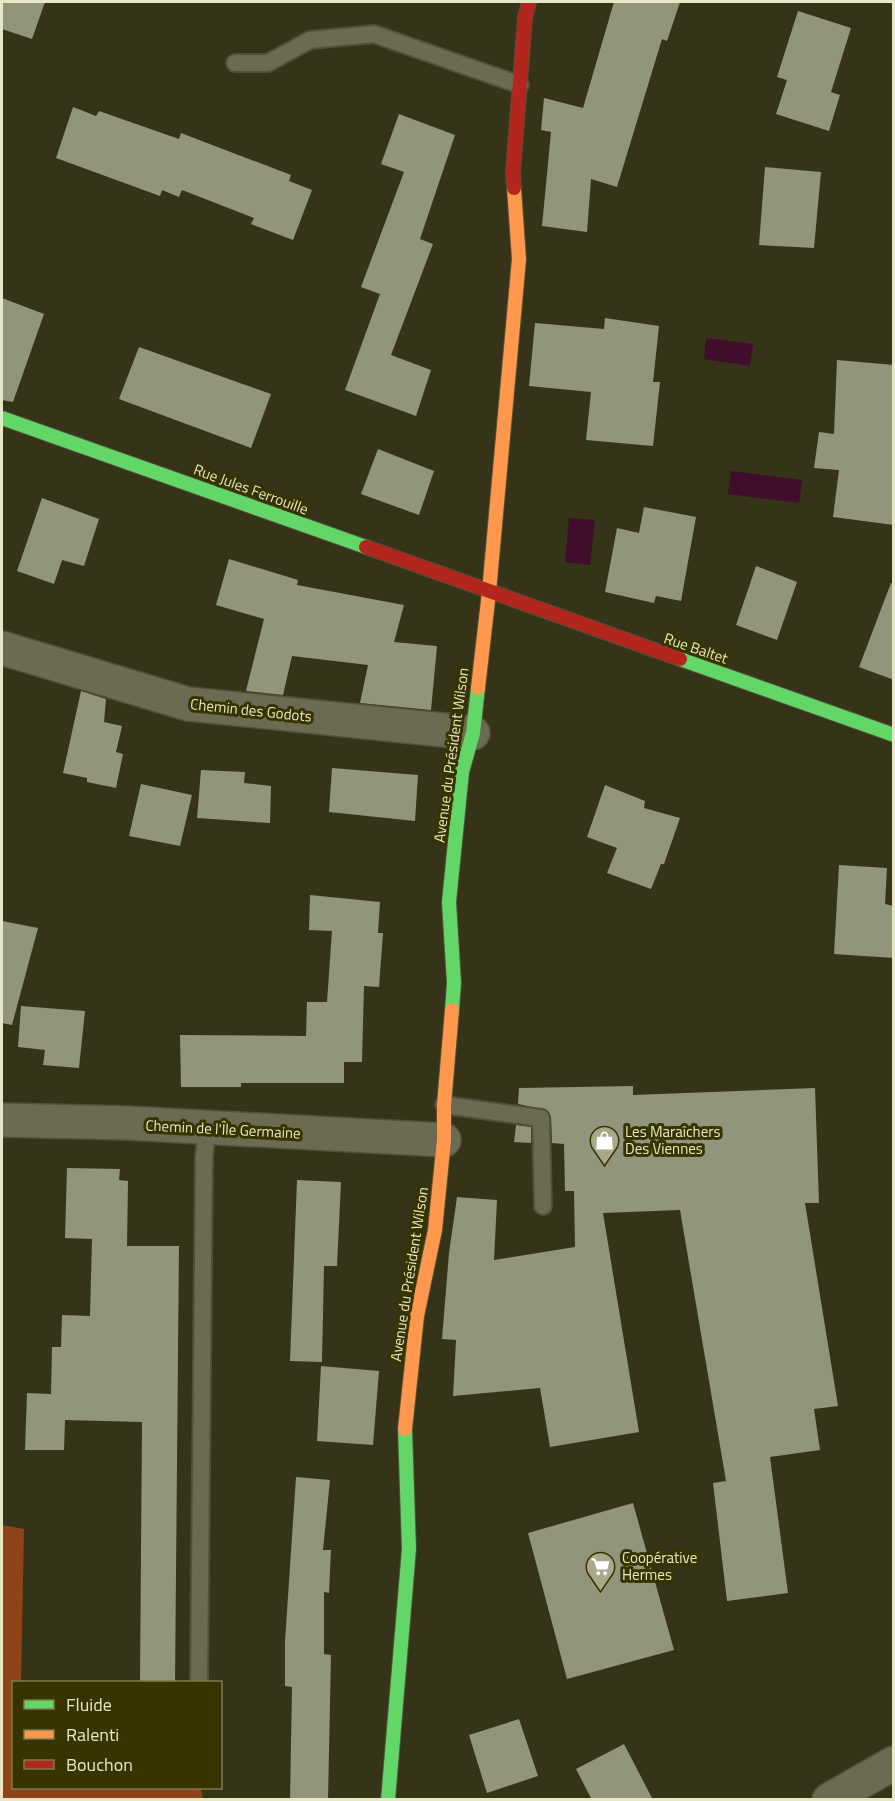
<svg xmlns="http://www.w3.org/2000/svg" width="895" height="1801" viewBox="0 0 895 1801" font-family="'Titillium Web',sans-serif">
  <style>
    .green { fill: #8e4418 }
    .water { fill: #410d2c }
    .building { fill: #90957c }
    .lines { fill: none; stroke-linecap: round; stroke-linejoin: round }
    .lane-casing { stroke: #51503b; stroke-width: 20 }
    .street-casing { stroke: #51503b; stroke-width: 36 }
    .fast-casing { stroke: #51503b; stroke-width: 16 }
    .slow-casing { stroke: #51503b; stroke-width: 16 }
    .jam-casing { stroke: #51503b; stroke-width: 16 }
    .lane { stroke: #6b6a53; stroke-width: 16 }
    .street { stroke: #6b6a53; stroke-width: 33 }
    .fast { stroke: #63d668; stroke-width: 14 }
    .slow { stroke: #ff974d; stroke-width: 14 }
    .jam { stroke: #b3261e; stroke-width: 14 }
    .labels { text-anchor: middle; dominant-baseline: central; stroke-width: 6; stroke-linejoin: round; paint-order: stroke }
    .street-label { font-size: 15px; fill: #e7e6c6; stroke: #373400 }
    .poi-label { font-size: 15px; fill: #e7e6c6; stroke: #373400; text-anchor: start }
  </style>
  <rect width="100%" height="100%" fill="#353419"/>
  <path class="green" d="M2 1525 24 1529 21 1682H14V1788H201L203 1799H2Z"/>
  <g class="water">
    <path d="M706 338 753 344 750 366 704 359Z"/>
    <path d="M731 471 802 480 799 503 728 494Z"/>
    <path d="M569 518 595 520 590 565 565 562Z"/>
  </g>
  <g class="building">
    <path d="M2 2H45L32 39 2 29Z"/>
    <path d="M614 2H680L667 41 662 39 617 187 591 179 587 232 542 226 551 132 541 130 544 98 583 108Z"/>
    <path d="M798 11 851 28 831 92 840 95 829 131 776 114 787 80 777 77Z"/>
    <path d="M73 107 96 116 99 111 179 139 181 133 291 175 289 181 312 190 293 240 251 224 254 218 182 190 179 197 162 190 160 196 56 158Z"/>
    <path d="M399 114 455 135 420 239 433 244 391 355 431 370 416 416 345 390 380 294 361 287 404 172 381 164Z"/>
    <path d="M765 167 821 172 814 248 759 245Z"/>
    <path d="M2 298 44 314 13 402 2 400Z"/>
    <path d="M605 318 659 326 653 382H660L653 446 586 440 591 392 529 386 535 323 604 329Z"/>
    <path d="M139 347 271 394 251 448 119 399Z"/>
    <path d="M837 360 894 365V525L833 517 839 470 814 468 819 432 834 434Z"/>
    <path d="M378 449 434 471 419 515 361 494Z"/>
    <path d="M42 498 99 519 84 566 62 560 54 584 17 571Z"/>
    <path d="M644 507 696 517 681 601 656 596 654 603 605 592 617 528 639 533Z"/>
    <path d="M229 559 298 580 297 585 404 605 394 642 437 646 431 710 360 703 368 665 292 656 283 695 246 691 264 619 216 605Z"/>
    <path d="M756 566 797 582 777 640 736 625Z"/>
    <path d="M891 583 894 584V680L859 667Z"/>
    <path d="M81 691 106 699 104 722 122 726 116 752 123 754 116 788 87 782V778L63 773Z"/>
    <path d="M332 768 418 775 415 821 329 812Z"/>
    <path d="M201 770 245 772 244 783 271 786 270 823 197 818Z"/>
    <path d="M141 784 192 795 180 846 129 836Z"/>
    <path d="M605 785 645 801 644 808 680 818 664 864H661L651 889 607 873 617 848 587 837Z"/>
    <path d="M839 865 887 868 885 904 894 906V958L834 954Z"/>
    <path d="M310 895 380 902 378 933H383L379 987 364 986 362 1062H344V1083H241V1087H181L180 1035 306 1036 307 1002H327L332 931 309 930Z"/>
    <path d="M2 921 38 928 12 1025 2 1023Z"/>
    <path d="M21 1006 85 1011 79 1068 43 1065 45 1050 18 1047Z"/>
    <path d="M633 1086V1095L815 1088 819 1203H805L838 1406 814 1409 820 1450 770 1457 788 1593 727 1601 713 1483 726 1481 680 1210 603 1213 639 1432 550 1447 540 1388 453 1396 456 1340 442 1339 449 1253 457 1197 497 1200 494 1260 575 1247 574 1191H565L564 1144 552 1143 551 1117 547 1110 518 1104 519 1088Z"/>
    <path d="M516 1125 531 1127V1143L514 1142Z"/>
    <path d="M67 1168 120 1169 119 1180 128 1181 127 1246H179L175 1683H140L142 1422 65 1420 64 1450H25L27 1393 51 1394 52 1347H61L62 1315 90 1316 92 1239 65 1238Z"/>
    <path d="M297 1180 341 1182 337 1266H324L322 1362 290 1361Z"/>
    <path d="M321 1366 379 1371 373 1445 317 1441Z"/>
    <path d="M296 1477 330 1480 323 1550H331L329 1593 324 1592V1654L331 1655 328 1800H290L292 1687 285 1686V1641Z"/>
    <path d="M633 1503 674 1650 567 1679 528 1533Z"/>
    <path d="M519 1719 538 1776 487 1793 469 1735Z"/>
    <path d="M624 1744 653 1800H592L576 1769Z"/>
  </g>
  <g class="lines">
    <defs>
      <g id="lane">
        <path d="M235 63H268L310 40 374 34 520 85"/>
        <path d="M444 1105 541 1118 543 1206"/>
        <path d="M199 1682 204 1157 207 1128"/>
      </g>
      <g id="street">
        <path d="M2 648 188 704 473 733"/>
        <path d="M2 1120 127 1123 444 1140"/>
        <path d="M829 1800 894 1763"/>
      </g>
      <g id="fast">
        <path d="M2 418 366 547"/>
        <path d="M680 659 894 735"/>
        <path d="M452 1010 454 983 449 902 462 772 473 733 478 688"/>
        <path d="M388 1800 409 1549 405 1429"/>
      </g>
      <g id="slow">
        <path d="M478 688 489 592 519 259 514 188"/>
        <path d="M405 1429 417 1316 435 1230 444 1140V1105L452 1010"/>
      </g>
      <g id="jam">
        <path d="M514 188 513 172 525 18 529 2"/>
        <path d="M366 547 680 659"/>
      </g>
    </defs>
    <use href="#lane" class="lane-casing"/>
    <use href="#street" class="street-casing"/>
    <use href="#fast" class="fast-casing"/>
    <use href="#slow" class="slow-casing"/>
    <use href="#jam" class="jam-casing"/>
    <use href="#lane" class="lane"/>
    <use href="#street" class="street"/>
    <use href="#fast" class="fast"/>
    <use href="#slow" class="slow"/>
    <use href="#jam" class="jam"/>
  </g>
  <defs>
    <symbol id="shop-pin" viewBox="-11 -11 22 30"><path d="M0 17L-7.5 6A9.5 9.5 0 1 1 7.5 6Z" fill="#a9a889" stroke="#373400"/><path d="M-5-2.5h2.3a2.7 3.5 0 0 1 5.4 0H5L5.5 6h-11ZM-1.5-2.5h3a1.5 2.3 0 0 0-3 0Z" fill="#fff"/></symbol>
    <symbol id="supermarket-pin" viewBox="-11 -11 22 30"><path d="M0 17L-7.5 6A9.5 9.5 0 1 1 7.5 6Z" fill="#a9a889" stroke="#373400"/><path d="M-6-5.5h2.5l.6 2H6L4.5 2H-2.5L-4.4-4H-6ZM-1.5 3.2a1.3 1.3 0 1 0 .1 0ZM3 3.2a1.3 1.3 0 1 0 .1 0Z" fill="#fff"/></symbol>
  </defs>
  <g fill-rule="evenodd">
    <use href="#shop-pin" x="588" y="1124" width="33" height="45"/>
    <use href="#supermarket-pin" x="584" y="1550" width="33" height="45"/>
  </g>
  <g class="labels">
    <g class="street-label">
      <text transform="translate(251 489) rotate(20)">Rue Jules Ferrouille</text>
      <text transform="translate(696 648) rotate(19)">Rue Baltet</text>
      <text transform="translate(251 710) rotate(6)">Chemin des Godots</text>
      <text transform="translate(451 755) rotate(-82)">Avenue du Président Wilson</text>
      <text transform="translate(223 1129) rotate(3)">Chemin de l'Île Germaine</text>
      <text transform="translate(409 1274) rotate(-81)">Avenue du Président Wilson</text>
    </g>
    <g class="poi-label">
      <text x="625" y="1131">Les Maraîchers<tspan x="625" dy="17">Des Viennes</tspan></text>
      <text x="622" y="1557">Coopérative<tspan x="622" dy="17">Hermes</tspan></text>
    </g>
  </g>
  <rect width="895" height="1801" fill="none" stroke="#e7e6c6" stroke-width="6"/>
  <rect x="12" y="1681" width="210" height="108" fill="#373400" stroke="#7d7b4f" stroke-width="1.5"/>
  <rect x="24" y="1700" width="30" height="9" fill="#63d668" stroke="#7d7b4f" stroke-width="1.5"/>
  <text x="66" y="1711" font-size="18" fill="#e7e6c6">Fluide</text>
  <rect x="24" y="1730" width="30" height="9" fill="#ff974d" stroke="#7d7b4f" stroke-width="1.5"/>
  <text x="66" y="1741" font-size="18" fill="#e7e6c6">Ralenti</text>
  <rect x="24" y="1760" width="30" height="9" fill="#b3261e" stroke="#7d7b4f" stroke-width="1.5"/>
  <text x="66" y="1771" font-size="18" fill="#e7e6c6">Bouchon</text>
</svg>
